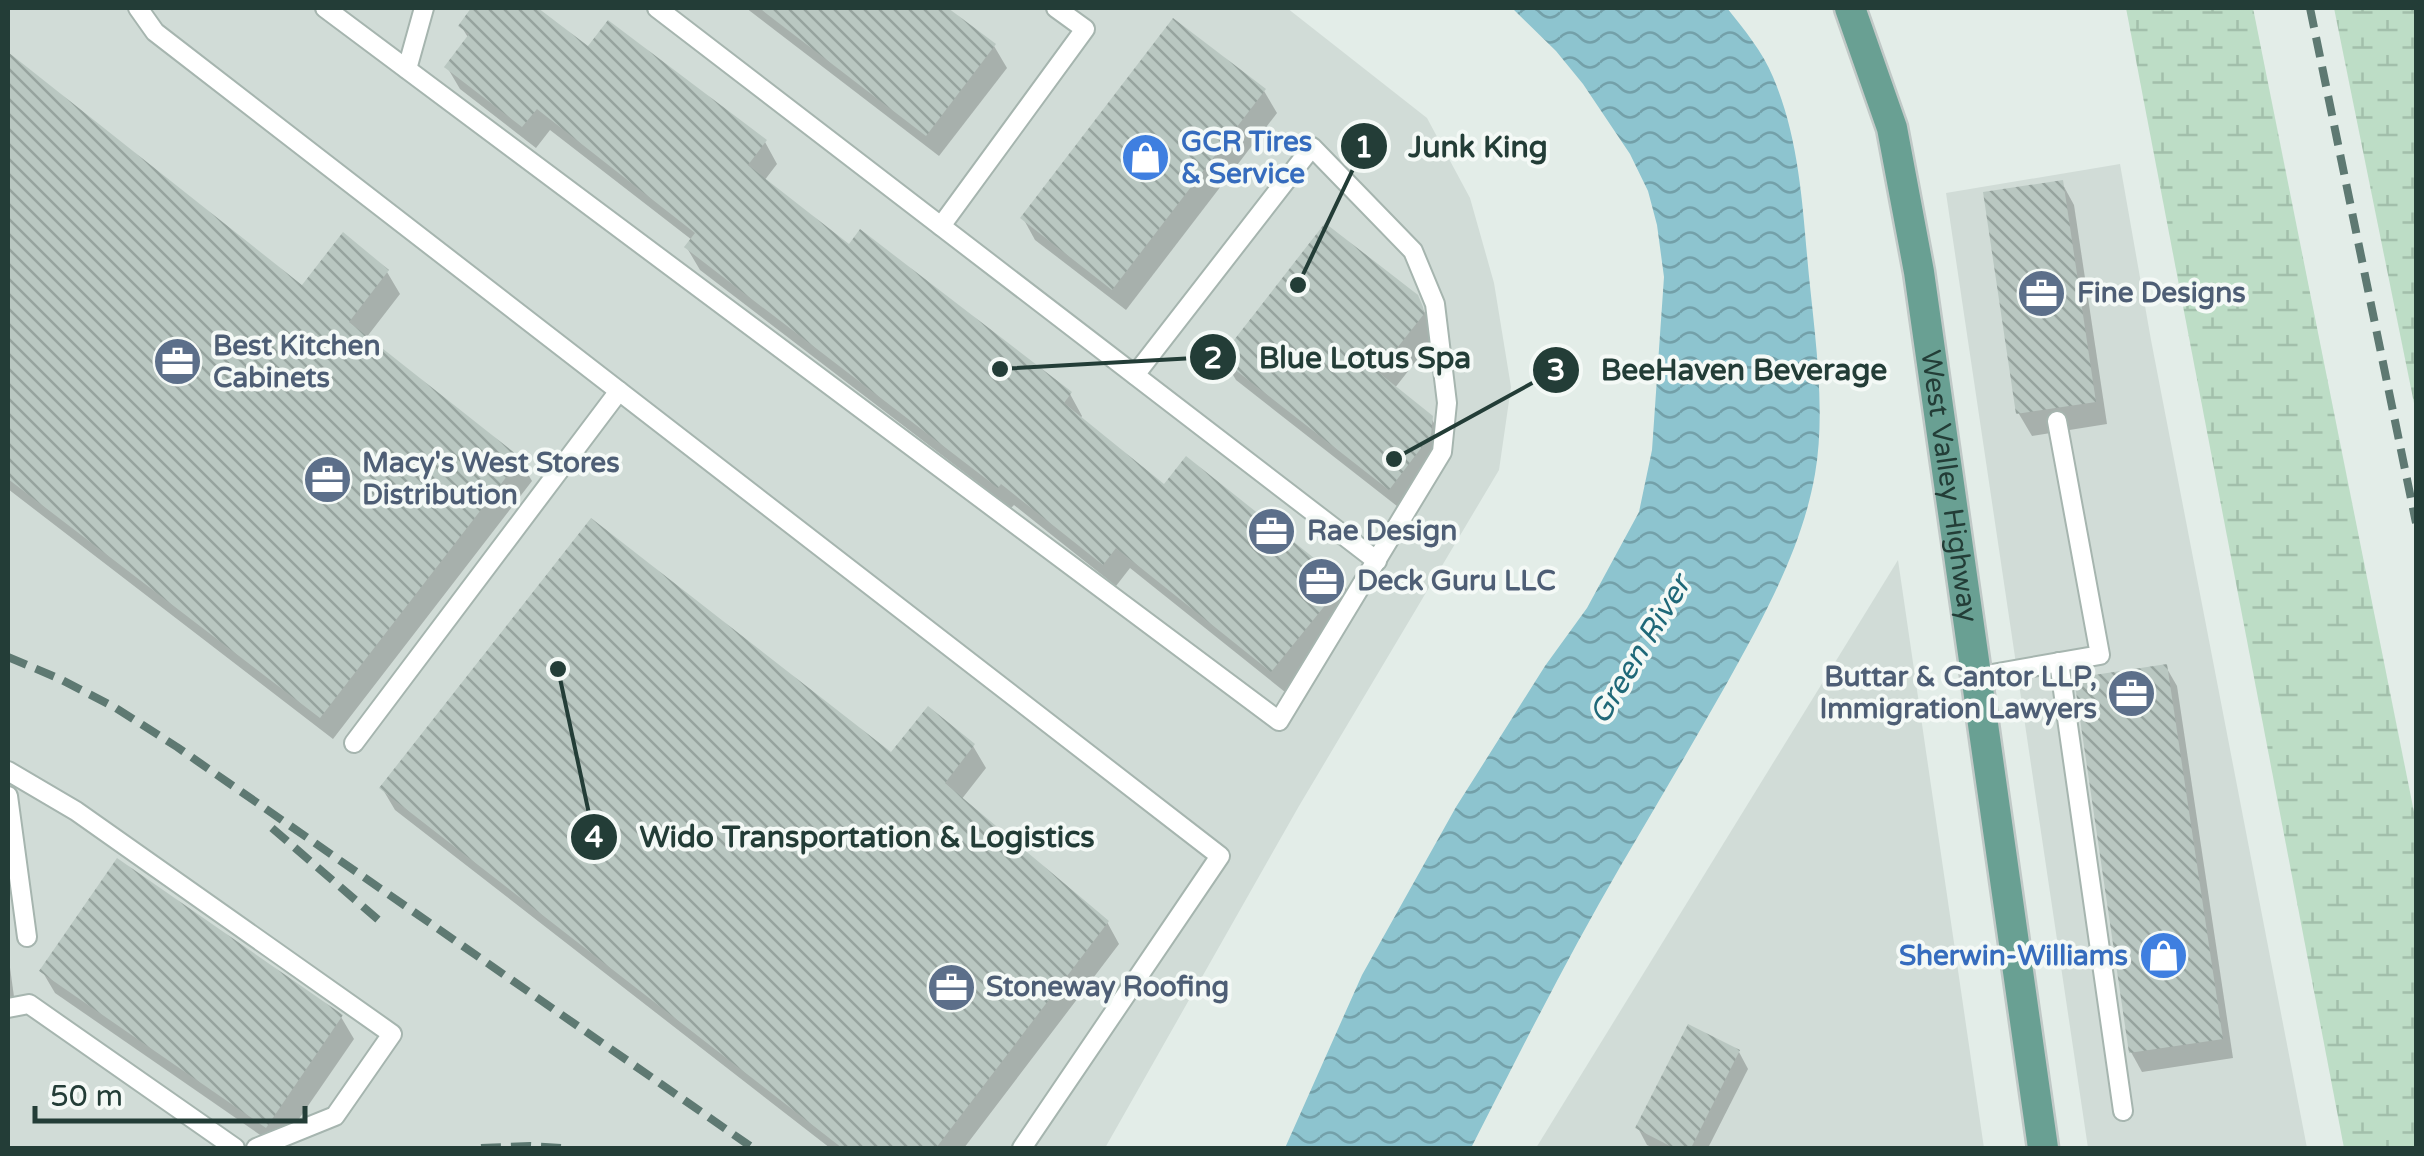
<svg xmlns="http://www.w3.org/2000/svg" width="2424" height="1156" viewBox="0 0 2424 1156" font-family="'Varela Round',sans-serif">
  <style>
    .built { fill: #d1dcd7 }
    .wetland { fill: url(#wetland-marsh) }
    .water { fill: url(#water-waves) }
    .shadow { fill: #0003 }
    .building { fill: url(#building-back-hatch) }
    .lines { fill: none; stroke-linecap: round; stroke-linejoin: round }
    .lane-casing { stroke: #a6b5af; stroke-width: 22 }
    .primary-casing { stroke: #c1c9c7; stroke-width: 35 }
    .lane { stroke: #fff; stroke-width: 18 }
    .primary { stroke: #69a093; stroke-width: 30 }
    .rail { stroke: #5e7972; stroke-width: 8; stroke-dasharray: 20 10; stroke-linecap: butt }
    .labels { text-anchor: middle; dominant-baseline: central; stroke-width: 8; stroke-linejoin: round; paint-order: stroke }
    .shop-label { font-size: 28px; font-weight: bold; fill: #366cbe; stroke: #f4f9f6; text-anchor: start }
    .service-label { font-size: 28px; font-weight: bold; fill: #4e5e75; stroke: #f4f9f6; text-anchor: start }
    .street-label { font-size: 28px; fill: #233d37; stroke: #f4f9f6 }
    .water-label { font-size: 30px; font-style: italic; fill: #1f6878; stroke: #f4f9f6 }
    .leader { fill: none; stroke: #233d37; stroke-width: 4 }
    .callout-dot { fill: #233d37; stroke: #f4f9f6; stroke-width: 4 }
    .mark-label { font-size: 30px; text-anchor: middle; font-weight: bold; fill: #fff }
    .callout-label { font-size: 30px; text-anchor: middle; font-weight: bold; fill: #233d37; stroke: #f4f9f6; stroke-width: 8; stroke-linejoin: round; paint-order: stroke }
  </style>
  <defs>
    <pattern id="wetland-marsh" width="20" height="14" patternUnits="userSpaceOnUse" patternTransform="scale(2.5)"><rect width="20" height="14" fill="#bdddc6"/><path d="M1 5h8M5 5V1M11 12h8M15 12V8" fill="none" stroke="#a2bfab"/></pattern>
    <pattern id="water-waves" width="16" height="10" patternUnits="userSpaceOnUse" patternTransform="scale(2.5)"><rect width="16" height="10" fill="#8dc4cf"/><path d="M0 5q4-4 8 0t8 0" fill="none" stroke="#73a0a9"/></pattern>
    <pattern id="building-back-hatch" width="6" height="6" patternUnits="userSpaceOnUse" patternTransform="scale(2.5)"><rect width="6" height="6" fill="#b9c7c1"/><path d="M-1 5l2 2M0 0l6 6M5-1l2 2" fill="none" stroke="#96a39e"/></pattern>
  </defs>
  <rect width="100%" height="100%" fill="#e3ede8"/>
  <g class="built">
    <path d="M8 8H1287L1427 118 1470 198 1494 283 1511 387 1499 470 1299 806 1105 1148H8Z"/>
    <path d="M2120 164 2151 340 2307 1148H2088L1946 193Z"/>
    <path d="M1898 560 1984 1148H1536Z"/>
  </g>
  <g class="wetland">
    <path d="M2126 8H2253L2416 822V1148H2344Z"/>
    <path d="M2334 8H2416V413Z"/>
  </g>
  <path class="water" d="M1512 8H1727C1743 28 1763 52 1773 77 1797 133 1802 195 1807 255 1813 325 1827 405 1815 474 1802 549 1763 618 1727 683 1692 745 1656 806 1620 867 1567 958 1519 1054 1471 1148H1285L1362 975 1456 807 1545 666 1587 608 1639 512 1652 450 1664 277 1657 225 1648 191 1630 154 1583 84 1556 51Z"/>
  <g class="shadow">
    <path d="M475 8H534L588 50 765 142 777 164 764 181 849 247 1070 394 1082 416 1080 419 1164 487 1343 583 1355 605 1285 692 1130 568 1116 586 1014 505 1011 508 700 270 687 248 692 240 550 130 536 148 460 89 447 67 469 39 461 26Z"/>
    <path d="M746 8H944L994 46 1007 68 939 156Z"/>
    <path d="M8 55 302 288 387 272 400 294 366 338 519 459 532 481 333 739 8 489Z"/>
    <path d="M1264 91 1277 113 1126 310 1035 240 1023 218Z"/>
    <path d="M2062 183 2074 205 2107 424 2032 436 2019 414Z"/>
    <path d="M1416 297 1429 320 1435 337 1394 389 1431 418 1444 440 1402 510 1236 380 1223 358Z"/>
    <path d="M2166 667 2177 686 2233 1058 2142 1072 2131 1052Z"/>
    <path d="M973 746 986 768 961 800 1107 922 1119 944 964 1148H830L395 810 382 788 892 755Z"/>
    <path d="M8 953 15 1004 8 1005Z"/>
    <path d="M42 971 341 1017 354 1039 279 1148 55 993Z"/>
    <path d="M1739 1052 1748 1069 1708 1148H1654L1647 1145 1638 1128Z"/>
  </g>
  <g class="building">
    <path d="M471 8H538L588 46 608 20 767 140 748 165 849 244 860 229 1072 392 1064 403 1164 484 1186 456 1344 582 1271 672 1116 548 1103 565 1001 484 998 488 684 247 695 233 537 109 522 127 444 67 469 34 458 26Z"/>
    <path d="M759 8H948L996 44 926 136Z"/>
    <path d="M1173 18 1266 89 1112 290 1020 218Z"/>
    <path d="M8 52 302 285 343 232 389 270 349 322 521 458 320 718 8 479Z"/>
    <path d="M2063 180 2096 402 2016 414 1983 192Z"/>
    <path d="M1325 223 1418 295 1423 307 1424 314 1378 372 1433 416 1431 435 1389 490 1220 358Z"/>
    <path d="M591 518 891 752 928 706 975 744 945 783 1109 921 936 1148H842L379 788Z"/>
    <path d="M2167 664 2223 1039 2129 1053 2074 678Z"/>
    <path d="M117 858 343 1015 266 1128 39 971Z"/>
    <path d="M1688 1024 1740 1050 1691 1148H1674L1635 1128Z"/>
  </g>
  <g class="lines">
    <defs>
      <g id="lane">
        <path d="M138 8 155 32 1220 856 1022 1148"/>
        <path d="M325 8 1279 721 1442 452 1447 403 1435 304 1413 251 1312 147 1135 375"/>
        <path d="M657 8 1377 561"/>
        <path d="M407 69 424 8"/>
        <path d="M941 226 1085 29 1056 8"/>
        <path d="M2059 662 2123 1111"/>
        <path d="M1975 677 2100 655 2057 421"/>
        <path d="M354 743 619 391"/>
        <path d="M8 771 76 811 392 1034 335 1116 256 1148"/>
        <path d="M8 796 27 937"/>
        <path d="M8 1008 29 1004 235 1148"/>
      </g>
      <g id="primary">
        <path id="s1" d="M1850 8 1892 128 1919 272 2043 1148"/>
      </g>
    </defs>
    <use href="#lane" class="lane-casing"/>
    <use href="#primary" class="primary-casing"/>
    <use href="#lane" class="lane"/>
    <use href="#primary" class="primary"/>
    <g class="rail">
      <path d="M2310 8 2416 523"/>
      <path d="M8 657 60 679 116 708 177 747 753 1148"/>
      <path d="M272 828 382 923"/>
      <path d="M481 1148 530 1146 563 1148"/>
    </g>
  </g>
  <defs>
    <symbol id="shop-disc" viewBox="-11 -11 22 22"><circle r="9.5" fill="#3f7fe0" stroke="#f4f9f6"/><path d="M-5-2.5h2.3a2.7 3.5 0 0 1 5.4 0H5L5.5 6h-11ZM-1.5-2.5h3a1.5 2.3 0 0 0-3 0Z" fill="#fff"/></symbol>
    <symbol id="office-disc" viewBox="-11 -11 22 22"><circle r="9.5" fill="#5c6f8a" stroke="#f4f9f6"/><path d="M-6-3h4V-5.5h4V-3h4V5H-6ZM-1-4.5V-3h2v-1.5ZM-6 0V1H6V0Z" fill="#fff"/></symbol>
  </defs>
  <g fill-rule="evenodd">
    <use href="#shop-disc" x="1118" y="130" width="55" height="55"/>
    <use href="#office-disc" x="2014" y="266" width="55" height="55"/>
    <use href="#office-disc" x="150" y="334" width="55" height="55"/>
    <use href="#office-disc" x="300" y="452" width="55" height="55"/>
    <use href="#office-disc" x="1244" y="504" width="55" height="55"/>
    <use href="#office-disc" x="1294" y="554" width="55" height="55"/>
    <use href="#office-disc" x="2104" y="666" width="55" height="55"/>
    <use href="#shop-disc" x="2136" y="928" width="55" height="55"/>
    <use href="#office-disc" x="924" y="960" width="55" height="55"/>
  </g>
  <g class="labels">
    <g class="shop-label">
      <text x="1181" y="142">GCR Tires<tspan x="1181" dy="32">&amp; Service</tspan></text>
      <text x="2128" y="956" text-anchor="end">Sherwin-Williams</text>
    </g>
    <g class="service-label">
      <text x="2077" y="293">Fine Designs</text>
      <text x="213" y="346">Best Kitchen<tspan x="213" dy="32">Cabinets</tspan></text>
      <text x="362" y="463">Macy's West Stores<tspan x="362" dy="32">Distribution</tspan></text>
      <text x="1307" y="531">Rae Design</text>
      <text x="1357" y="581">Deck Guru LLC</text>
      <text x="2097" y="677" text-anchor="end">Buttar &amp; Cantor LLP,<tspan x="2097" dy="32">Immigration Lawyers</tspan></text>
      <text x="986" y="987">Stoneway Roofing</text>
    </g>
    <g class="street-label">
      <text stroke="none"><textPath href="#s1" startOffset="490">West Valley Highway</textPath></text>
    </g>
    <g class="water-label">
      <text transform="translate(1640 650) rotate(-59)">Green River</text>
    </g>
  </g>
  <path class="leader" d="M1298 285L1364 146M1000 369L1213 357M1394 459L1556 370M558 669L594 837"/>
  <g class="callout-dot">
    <circle cx="1298" cy="285" r="10"/>
    <circle cx="1000" cy="369" r="10"/>
    <circle cx="1394" cy="459" r="10"/>
    <circle cx="558" cy="669" r="10"/>
    <circle cx="1364" cy="146" r="25"/>
    <circle cx="1213" cy="357" r="25"/>
    <circle cx="1556" cy="370" r="25"/>
    <circle cx="594" cy="837" r="25"/>
  </g>
  <g class="mark-label">
    <text x="1364" y="157">1</text>
    <text x="1213" y="368">2</text>
    <text x="1556" y="380">3</text>
    <text x="594" y="847">4</text>
  </g>
  <g class="callout-label">
    <text x="1478" y="157">Junk King</text>
    <text x="1365" y="368">Blue Lotus Spa</text>
    <text x="1744" y="380">BeeHaven Beverage</text>
    <text x="867" y="847">Wido Transportation &amp; Logistics</text>
  </g>
  <rect width="2424" height="1156" fill="none" stroke="#233d37" stroke-width="20"/>
  <path d="M35 1106v15h270v-15" fill="none" stroke="#233d37" stroke-width="5"/>
  <text x="50" y="1106" font-size="30" fill="#233d37" stroke="#f4f9f6" stroke-width="8" paint-order="stroke">50 m</text>
</svg>
